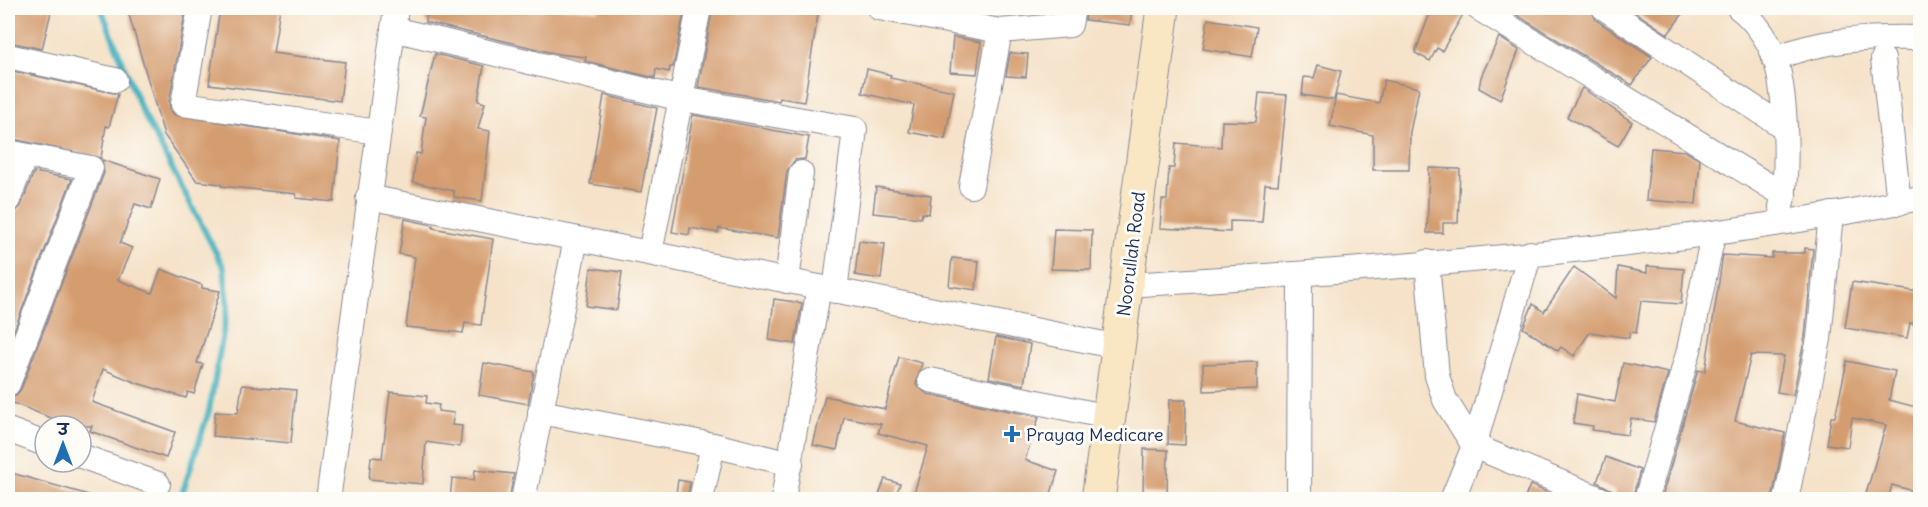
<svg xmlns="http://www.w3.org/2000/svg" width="1928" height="507" viewBox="0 0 1928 507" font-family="Delius,'Playpen Sans Deva',sans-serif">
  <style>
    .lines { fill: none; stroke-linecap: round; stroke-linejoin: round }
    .stream { stroke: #41b0bd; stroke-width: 6 }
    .building { fill: #d49d6f }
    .minor-casing { stroke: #888893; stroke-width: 26 }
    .secondary-casing { stroke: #888893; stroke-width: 35 }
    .minor { stroke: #fff; stroke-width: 24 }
    .secondary { stroke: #f9e7c3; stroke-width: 33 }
    .poi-dot { fill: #1f6fb2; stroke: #fdfcf7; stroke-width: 2 }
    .labels { text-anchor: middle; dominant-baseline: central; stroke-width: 6; stroke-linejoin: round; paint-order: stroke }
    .street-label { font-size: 18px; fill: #1b2f5e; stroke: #fdfcf7 }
    .poi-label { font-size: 18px; fill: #1b2f5e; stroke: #fdfcf7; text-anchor: start }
  </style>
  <rect width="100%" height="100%" fill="#fdfcf7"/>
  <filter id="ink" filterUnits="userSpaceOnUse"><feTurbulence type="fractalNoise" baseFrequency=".0167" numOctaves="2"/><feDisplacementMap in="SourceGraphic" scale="12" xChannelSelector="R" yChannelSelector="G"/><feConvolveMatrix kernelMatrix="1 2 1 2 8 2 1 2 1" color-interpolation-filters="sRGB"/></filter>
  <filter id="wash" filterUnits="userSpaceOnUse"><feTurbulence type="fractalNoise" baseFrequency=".008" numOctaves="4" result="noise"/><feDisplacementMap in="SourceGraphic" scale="24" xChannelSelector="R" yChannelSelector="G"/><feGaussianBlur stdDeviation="1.35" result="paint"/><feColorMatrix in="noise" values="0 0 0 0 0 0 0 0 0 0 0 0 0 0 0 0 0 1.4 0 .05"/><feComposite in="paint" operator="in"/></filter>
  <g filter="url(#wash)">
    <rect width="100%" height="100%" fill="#f5e2c8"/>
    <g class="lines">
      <path class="stream" d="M101 8 141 109 224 268 228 306 209 411 180 500"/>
    </g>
    <g id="blocks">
      <g class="building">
        <path d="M8 8H52L42 49 8 42Z"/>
        <path d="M127 8H186L169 102 170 110 175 115 340 141 334 202 296 198V194L221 186V184L197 181 164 135Z"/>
        <path d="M220 8H280L273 53 345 62 340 101 209 84Z"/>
        <path d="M428 8H574L599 11V8H685L673 67H670L669 72 656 69 655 78 585 61 586 57 558 54 425 22Z"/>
        <path d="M713 8H819L804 102 780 98 779 101 698 87Z"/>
        <path d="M965 8H983V13L965 10Z"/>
        <path d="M1087 8H1132L1130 25 1085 20Z"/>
        <path d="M1432 8H1464L1465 11 1442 51 1437 48 1430 61 1415 53Z"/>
        <path d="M1505 8H1590L1596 20 1652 57 1632 85Z"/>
        <path d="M1629 8H1687L1668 34Z"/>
        <path d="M1208 19 1257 27 1252 57 1203 49Z"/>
        <path d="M953 37 981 42 977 74 950 72Z"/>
        <path d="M1499 37 1519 50 1500 100 1479 88 1481 77Z"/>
        <path d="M1010 53 1028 54 1026 77 1006 76Z"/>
        <path d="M435 54 484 66 478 101 485 103 478 129 490 131 482 201 454 197V191L413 182 416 153 421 154 426 117 420 116Z"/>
        <path d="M1318 65 1341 71 1334 100 1302 95 1304 77 1314 78Z"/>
        <path d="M867 69 891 75 890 78 954 91 945 139 909 132 914 105 862 93Z"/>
        <path d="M8 70 118 94 109 127 106 126 101 158 8 138Z"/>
        <path d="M1384 80 1419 88 1410 132 1409 170H1373V135L1330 126 1336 95 1379 103Z"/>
        <path d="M1582 88 1632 122 1618 146 1567 117Z"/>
        <path d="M1259 93 1287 95 1278 185 1265 184 1262 222 1230 221V232L1160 228 1162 200H1167L1169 168H1174L1176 143 1221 147 1222 121 1256 122Z"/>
        <path d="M604 95 657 108 641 192 590 184Z"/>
        <path d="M693 115 809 137 805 159 795 160 787 171 778 238 719 228 718 233 690 228 689 235 672 232Z"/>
        <path d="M1651 148 1685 151 1700 160 1696 204 1646 200Z"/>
        <path d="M102 160 160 179 151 209 135 204 120 243 132 248 118 280 152 293 161 269 202 285V288L220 291 197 363 203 364 194 394 188 392 186 398 137 383 103 369 92 402 175 432 166 458 90 431 92 426H71L8 401V398L16 395 21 389 104 173Z"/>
        <path d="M1429 168 1460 169 1458 223H1443V233H1427Z"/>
        <path d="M34 172 72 179 8 346V214L16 211 21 206Z"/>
        <path d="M876 187 931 195 929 214 922 213 921 218 873 213Z"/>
        <path d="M405 219 433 225V228L493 239 481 325 465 323 463 333 406 327 415 257 399 254Z"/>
        <path d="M1054 229 1092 230 1091 270 1051 269Z"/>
        <path d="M859 241 885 244 881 279 855 275Z"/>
        <path d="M1805 248 1813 249 1805 337 1793 395 1777 392 1784 356 1751 355 1735 421 1785 433 1772 500H1661L1698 370 1705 372 1723 255 1772 258V253H1805Z"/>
        <path d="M952 258 979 261 976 290 949 286Z"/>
        <path d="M1647 266 1684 269 1681 304 1641 301 1636 333 1630 332 1629 338 1590 332 1574 356 1561 347 1558 351 1523 328 1533 304 1544 312 1574 267 1616 298 1618 267 1647 273Z"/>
        <path d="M591 268 622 272 617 310 586 306Z"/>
        <path d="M1852 282 1920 292V325L1910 323 1907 338 1845 328Z"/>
        <path d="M774 299 802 303 795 344 769 340Z"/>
        <path d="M996 337 1030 344 1024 385 989 378Z"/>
        <path d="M899 357 922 363 916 385 927 394 1039 417 1025 460 1058 471 1049 500H912L928 446 878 433 881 424 844 417 837 450 813 445 825 396 885 409Z"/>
        <path d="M1847 361 1895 371 1889 400 1920 408V493L1892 485 1888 500 1866 494 1886 425 1852 418 1848 447 1827 444 1831 417H1835Z"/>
        <path d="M1257 362V389L1204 391 1203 364Z"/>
        <path d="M484 363 534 372 528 404 479 395Z"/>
        <path d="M1623 363 1668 373 1654 422 1631 418 1628 435 1592 430 1593 426 1573 423 1577 394 1615 402Z"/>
        <path d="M242 385 296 390 291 443 213 436 215 412 238 413Z"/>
        <path d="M390 392 427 396 426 403 439 405 438 411 454 413 452 425 462 426 460 447 426 442 423 484 369 479 371 457 382 458Z"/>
        <path d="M1169 400H1186L1185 445 1168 444Z"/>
        <path d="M1144 449 1168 450 1167 494 1143 493Z"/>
        <path d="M1606 457 1640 470 1632 500 1617 498 1614 491 1597 482Z"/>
        <path d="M475 470 514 474 509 500H450L452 478 474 480Z"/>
        <path d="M8 472 89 495 88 500H8Z"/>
        <path d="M885 479 900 484 894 500H877Z"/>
        <path d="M678 480 690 482 687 500H675Z"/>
        <path d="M1530 485 1565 500H1524Z"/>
      </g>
    </g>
  </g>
  <g filter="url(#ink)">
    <use href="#blocks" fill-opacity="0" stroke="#888893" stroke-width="1.5"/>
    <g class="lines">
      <defs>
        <g id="minor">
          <path d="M200 8 183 104 378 132"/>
          <path d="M879 8 1000 31 1070 25 1073 8"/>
          <path d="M1478 8 1784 195"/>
          <path d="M1604 8 1785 128"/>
          <path d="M1739 8C1756 21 1771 43 1777 65 1786 100 1789 172 1781 207"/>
          <path d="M393 29 682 99 855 129 835 291"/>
          <path d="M8 56 115 80"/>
          <path d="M1774 59C1820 39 1871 37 1920 38"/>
          <path d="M1883 59 1899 203"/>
          <path d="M8 152 91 168 8 384"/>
          <path d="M971 186 1000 31"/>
          <path d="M368 197 1119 347"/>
          <path d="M8 200 25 156"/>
          <path d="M650 253 699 8"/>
          <path d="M1427 262 1437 376 1445 400 1474 446 1603 500"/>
          <path d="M787 281 801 173"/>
          <path d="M1127 285C1392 268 1660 251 1920 198"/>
          <path d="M930 380 1109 417"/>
          <path d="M540 412 713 445 791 464"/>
          <path d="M8 430 45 444"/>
          <path d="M81 456 158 484"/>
          <path d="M328 500 396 8"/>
          <path d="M523 500 576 239"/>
          <path d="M701 500 713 445"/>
          <path d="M783 500 819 287"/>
          <path d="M1299 500 1300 274"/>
          <path d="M1452 500 1474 446 1530 253"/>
          <path d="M1646 500 1689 350 1713 235"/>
          <path d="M1786 500 1819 339 1831 214"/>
        </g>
        <path id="secondary" d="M1098 500 1163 8"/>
      </defs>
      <use href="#minor" class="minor-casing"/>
      <use href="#secondary" class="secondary-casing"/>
      <use href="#minor" class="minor"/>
      <use href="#secondary" class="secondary"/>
    </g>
  </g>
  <path class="poi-dot" d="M1009 425h6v6h6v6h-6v6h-6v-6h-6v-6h6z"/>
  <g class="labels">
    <g class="street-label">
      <text transform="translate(1131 254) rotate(-83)">Noorullah Road</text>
    </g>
    <g class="poi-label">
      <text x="1026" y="434">Prayag Medicare</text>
    </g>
  </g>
  <rect width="1928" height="507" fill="none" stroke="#fdfcf7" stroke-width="30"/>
  <g transform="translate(63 444)"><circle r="28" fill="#fdfcf7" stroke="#a3aaba" stroke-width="1.5"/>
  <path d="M0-4.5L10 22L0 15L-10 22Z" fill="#1f6fb2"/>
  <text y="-9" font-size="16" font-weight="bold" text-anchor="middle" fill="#1b2f5e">उ</text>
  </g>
</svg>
